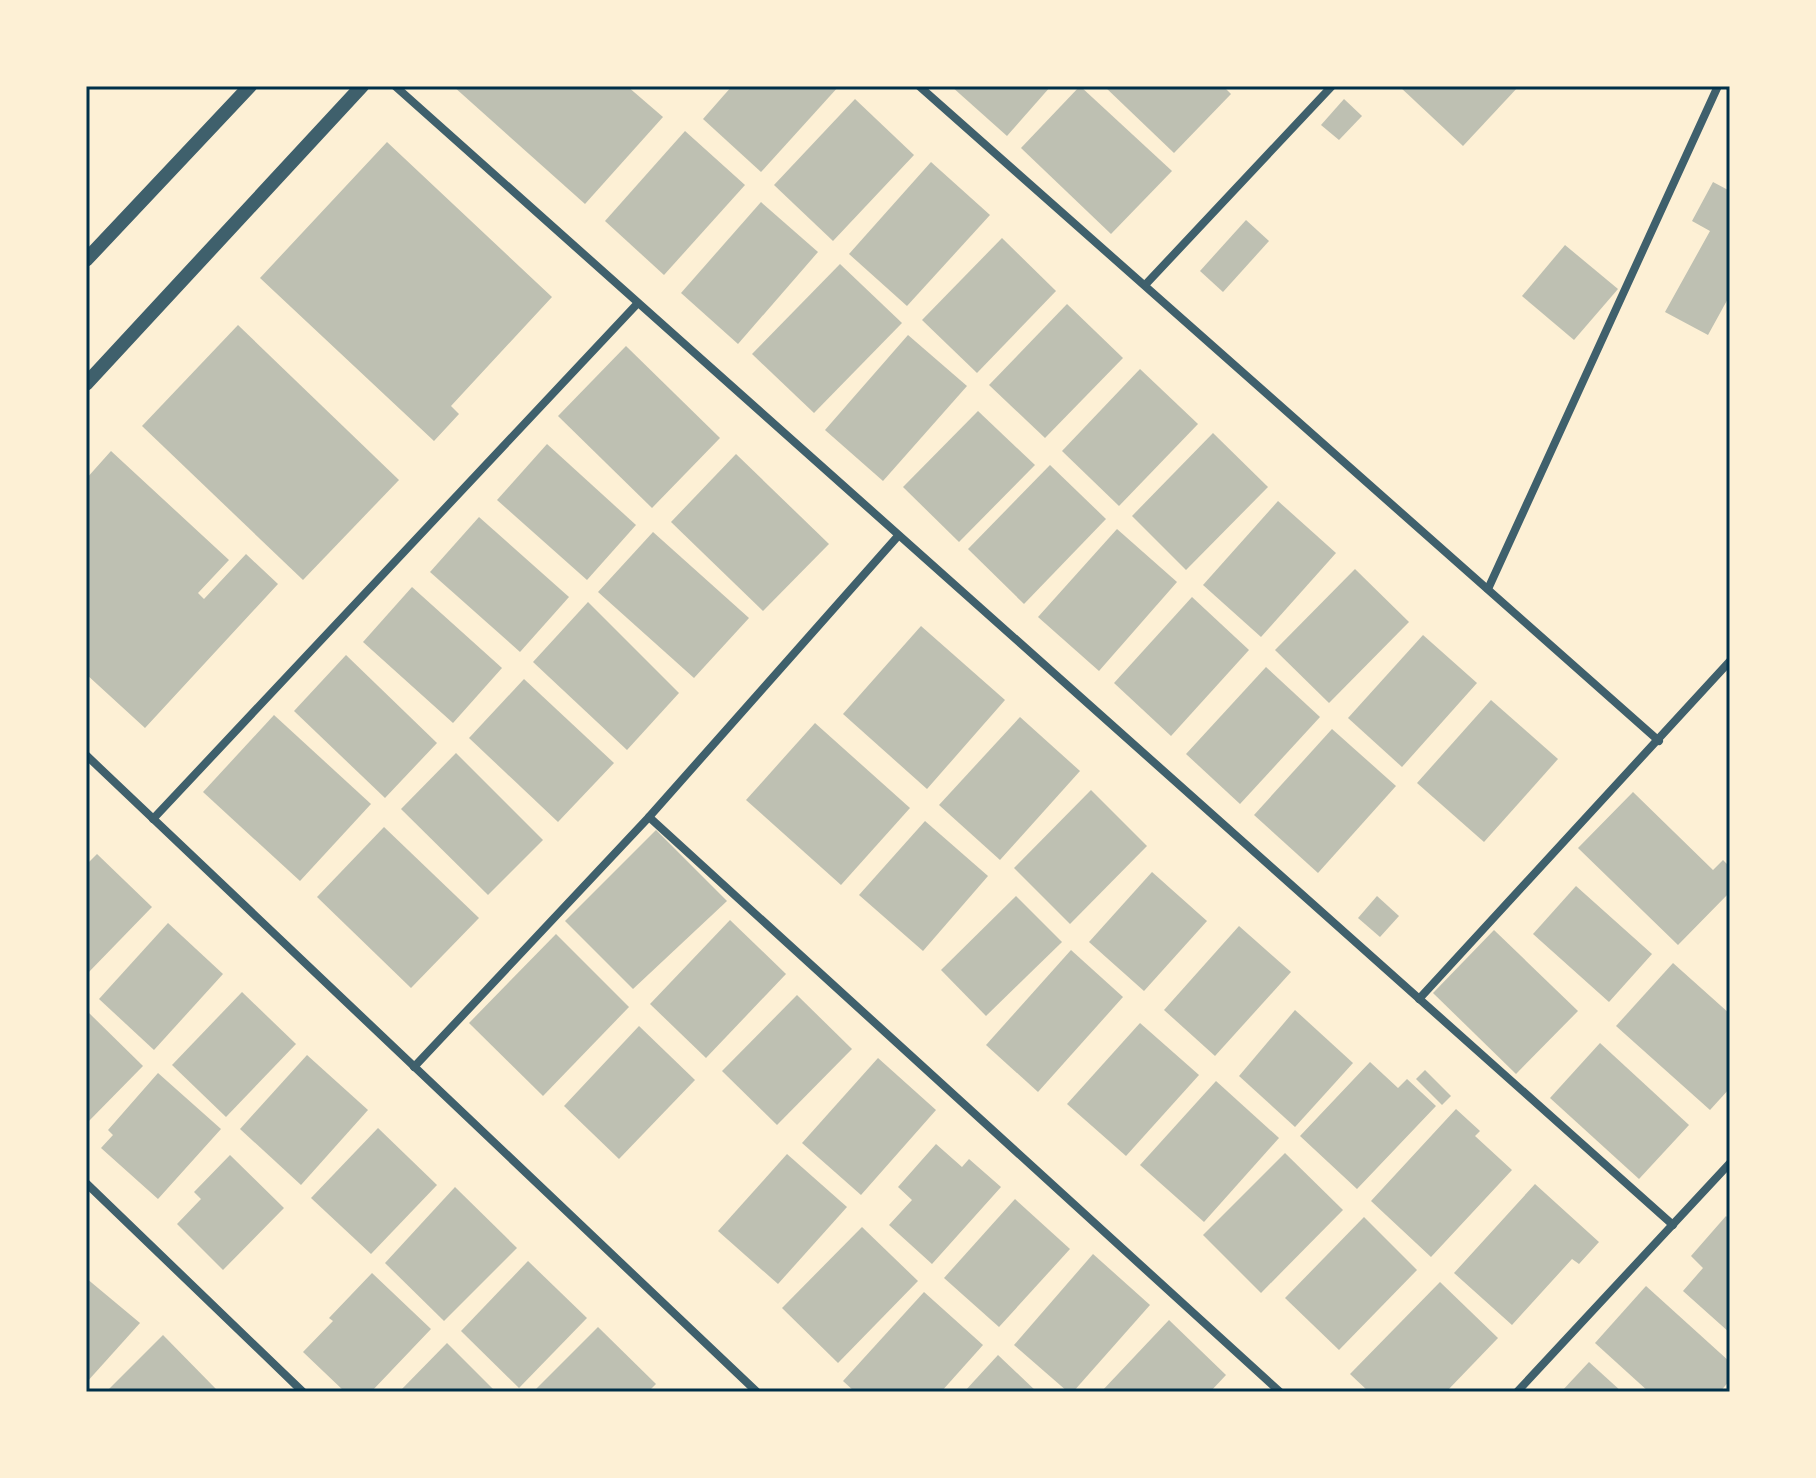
<svg xmlns="http://www.w3.org/2000/svg" width="1816" height="1478" viewBox="0 0 1816 1478" font-family="'IBM Plex Sans',sans-serif">
  <style>
    .building { fill: #bec0b2 }
    .lines { fill: none; stroke-linecap: round; stroke-linejoin: round }
    .minor { stroke: #3f606c; stroke-width: 8 }
    .tertiary { stroke: #3f606c; stroke-width: 14 }
    .neatline { fill: none; stroke: #003049; stroke-width: 3 }
  </style>
  <rect width="100%" height="100%" fill="#fdf0d5"/>
  <g class="building">
    <path d="M453 86H627L663 117 585 204Z"/>
    <path d="M732 86H839L761 172 703 119Z"/>
    <path d="M951 86H1051L1007 136Z"/>
    <path d="M1080 86 1172 171 1111 234 1021 148Z"/>
    <path d="M1104 86H1223L1231 94 1174 153Z"/>
    <path d="M1399 86H1519L1463 146Z"/>
    <path d="M855 99 914 155 833 241 774 185Z"/>
    <path d="M1344 99 1362 116 1339 140 1321 125Z"/>
    <path d="M685 131 745 185 664 275 605 221Z"/>
    <path d="M387 142 552 297 451 406 459 414 434 441 260 278Z"/>
    <path d="M931 162 990 215 907 306 849 254Z"/>
    <path d="M1713 182 1730 191V295L1708 335 1665 312 1710 231 1692 221Z"/>
    <path d="M761 202 818 252 738 344 681 293Z"/>
    <path d="M1246 220 1269 241 1223 292 1200 271Z"/>
    <path d="M1002 238 1056 291 977 373 922 320Z"/>
    <path d="M1565 245 1618 289 1574 340 1522 296Z"/>
    <path d="M840 264 902 323 814 413 752 354Z"/>
    <path d="M1067 304 1123 358 1045 438 989 385Z"/>
    <path d="M238 325 399 480 303 580 142 426Z"/>
    <path d="M908 335 967 386 883 481 825 430Z"/>
    <path d="M626 346 720 438 652 508 558 416Z"/>
    <path d="M1140 369 1198 424 1119 506 1062 451Z"/>
    <path d="M978 411 1035 465 959 542 903 487Z"/>
    <path d="M1213 433 1268 487 1186 570 1132 516Z"/>
    <path d="M547 444 636 525 587 580 497 500Z"/>
    <path d="M111 451 229 560 198 593 204 599 246 554 278 584 145 728 86 674V479Z"/>
    <path d="M736 454 829 544 763 611 671 522Z"/>
    <path d="M1050 465 1106 519 1024 604 968 549Z"/>
    <path d="M1278 501 1336 553 1261 637 1203 585Z"/>
    <path d="M479 517 569 597 520 652 430 572Z"/>
    <path d="M1117 529 1177 582 1099 671 1038 617Z"/>
    <path d="M653 532 749 618 694 678 598 592Z"/>
    <path d="M1355 569 1409 622 1329 703 1275 650Z"/>
    <path d="M412 587 502 668 453 723 363 642Z"/>
    <path d="M1192 597 1249 650 1171 736 1114 683Z"/>
    <path d="M588 602 679 693 627 750 533 662Z"/>
    <path d="M921 626 1005 700 927 789 843 714Z"/>
    <path d="M1423 635 1477 683 1402 767 1348 718Z"/>
    <path d="M346 655 437 743 385 798 294 711Z"/>
    <path d="M1266 667 1320 717 1240 804 1186 754Z"/>
    <path d="M524 679 614 763 558 822 469 738Z"/>
    <path d="M1491 700 1558 759 1484 842 1417 783Z"/>
    <path d="M274 715 371 804 300 881 203 792Z"/>
    <path d="M1020 717 1080 771 1000 860 939 805Z"/>
    <path d="M815 723 910 808 841 885 746 800Z"/>
    <path d="M1332 729 1396 786 1318 873 1254 815Z"/>
    <path d="M456 753 543 840 488 895 401 809Z"/>
    <path d="M1091 790 1147 846 1070 924 1014 868Z"/>
    <path d="M1633 792 1713 870 1723 860 1730 867V892L1678 945 1578 848Z"/>
    <path d="M925 821 988 876 923 951 859 895Z"/>
    <path d="M384 827 479 918 411 988 317 897Z"/>
    <path d="M656 830 727 901 633 989 565 921Z"/>
    <path d="M97 854 152 907 86 975V865Z"/>
    <path d="M1152 872 1207 921 1144 991 1089 942Z"/>
    <path d="M1576 886 1652 954 1609 1002 1533 934Z"/>
    <path d="M1016 896 1062 942 986 1016 941 970Z"/>
    <path d="M1377 896 1399 916 1380 937 1358 918Z"/>
    <path d="M730 920 786 974 706 1058 650 1004Z"/>
    <path d="M168 923 223 974 154 1050 99 999Z"/>
    <path d="M1239 926 1291 972 1215 1056 1164 1010Z"/>
    <path d="M1494 930 1578 1011 1516 1074 1433 993Z"/>
    <path d="M556 934 629 1007 543 1096 469 1023Z"/>
    <path d="M1071 950 1123 997 1038 1092 986 1045Z"/>
    <path d="M1673 963 1730 1014V1088L1710 1110 1616 1026Z"/>
    <path d="M242 992 296 1044 226 1117 172 1065Z"/>
    <path d="M797 995 852 1049 777 1125 722 1071Z"/>
    <path d="M1295 1010 1353 1063 1295 1127 1239 1076Z"/>
    <path d="M88 1012 143 1066 86 1124V1014Z"/>
    <path d="M1140 1023 1199 1075 1126 1156 1067 1104Z"/>
    <path d="M639 1026 695 1080 619 1159 564 1106Z"/>
    <path d="M1600 1043 1689 1125 1639 1179 1550 1098Z"/>
    <path d="M307 1055 368 1110 301 1185 240 1129Z"/>
    <path d="M878 1058 936 1110 861 1195 802 1143Z"/>
    <path d="M1370 1062 1398 1088 1407 1079 1436 1106 1357 1189 1300 1136Z"/>
    <path d="M1425 1070 1451 1096 1442 1105 1416 1079Z"/>
    <path d="M158 1073 221 1129 158 1199 101 1148 113 1135 108 1130Z"/>
    <path d="M1216 1081 1279 1138 1204 1222 1140 1165Z"/>
    <path d="M1456 1109 1480 1131 1475 1136 1512 1170 1431 1257 1371 1201Z"/>
    <path d="M378 1128 437 1185 371 1254 311 1198Z"/>
    <path d="M936 1144 962 1167 969 1159 1001 1187 932 1264 889 1225 912 1200 898 1187Z"/>
    <path d="M1285 1153 1343 1210 1261 1293 1203 1235Z"/>
    <path d="M787 1154 847 1207 778 1284 718 1231Z"/>
    <path d="M230 1155 284 1208 223 1270 177 1224 201 1199 194 1192Z"/>
    <path d="M1535 1184 1599 1242 1579 1264 1572 1259 1512 1325 1454 1273Z"/>
    <path d="M455 1187 517 1248 444 1321 385 1263Z"/>
    <path d="M1015 1199 1070 1249 999 1327 944 1278Z"/>
    <path d="M1726 1216 1730 1220V1333L1683 1291 1703 1268 1691 1256Z"/>
    <path d="M1364 1217 1417 1270 1339 1350 1285 1298Z"/>
    <path d="M862 1227 918 1281 838 1363 782 1308Z"/>
    <path d="M1093 1254 1150 1305 1073 1392H1068L1014 1345Z"/>
    <path d="M528 1261 587 1318 519 1388 461 1331Z"/>
    <path d="M372 1273 431 1329 371 1392H345L303 1352 333 1321 329 1318Z"/>
    <path d="M86 1278 140 1323 86 1383Z"/>
    <path d="M1440 1282 1498 1338 1446 1392H1369L1350 1374Z"/>
    <path d="M1646 1286 1730 1362V1380L1720 1392H1649L1595 1343Z"/>
    <path d="M924 1292 983 1345 941 1392H855L843 1381Z"/>
    <path d="M1169 1320 1226 1375 1210 1392H1101Z"/>
    <path d="M598 1327 656 1384 648 1392H533Z"/>
    <path d="M163 1335 216 1389 213 1392H106Z"/>
    <path d="M447 1343 496 1392H399Z"/>
    <path d="M998 1355 1037 1392H964Z"/>
    <path d="M1589 1362 1622 1392H1561Z"/>
  </g>
  <g class="lines">
    <g class="minor">
      <path d="M395 86 1673 1225"/>
      <path d="M919 86 1659 741"/>
      <path d="M1729 86 1730 87"/>
      <path d="M1146 284 1332 86"/>
      <path d="M1488 589 1718 86"/>
      <path d="M86 755 757 1392"/>
      <path d="M649 817 898 536"/>
      <path d="M153 819 637 304"/>
      <path d="M1419 999 1730 661"/>
      <path d="M414 1067 649 817 1280 1392"/>
      <path d="M86 1183 303 1392"/>
      <path d="M1517 1392 1730 1163"/>
    </g>
    <g class="tertiary">
      <path d="M86 260 250 86"/>
      <path d="M86 384 362 86"/>
    </g>
  </g>
  <rect width="1816" height="1478" fill="none" stroke="#fdf0d5" stroke-width="176"/>
  <rect x="88" y="88" width="1640" height="1302" class="neatline"/>
</svg>
